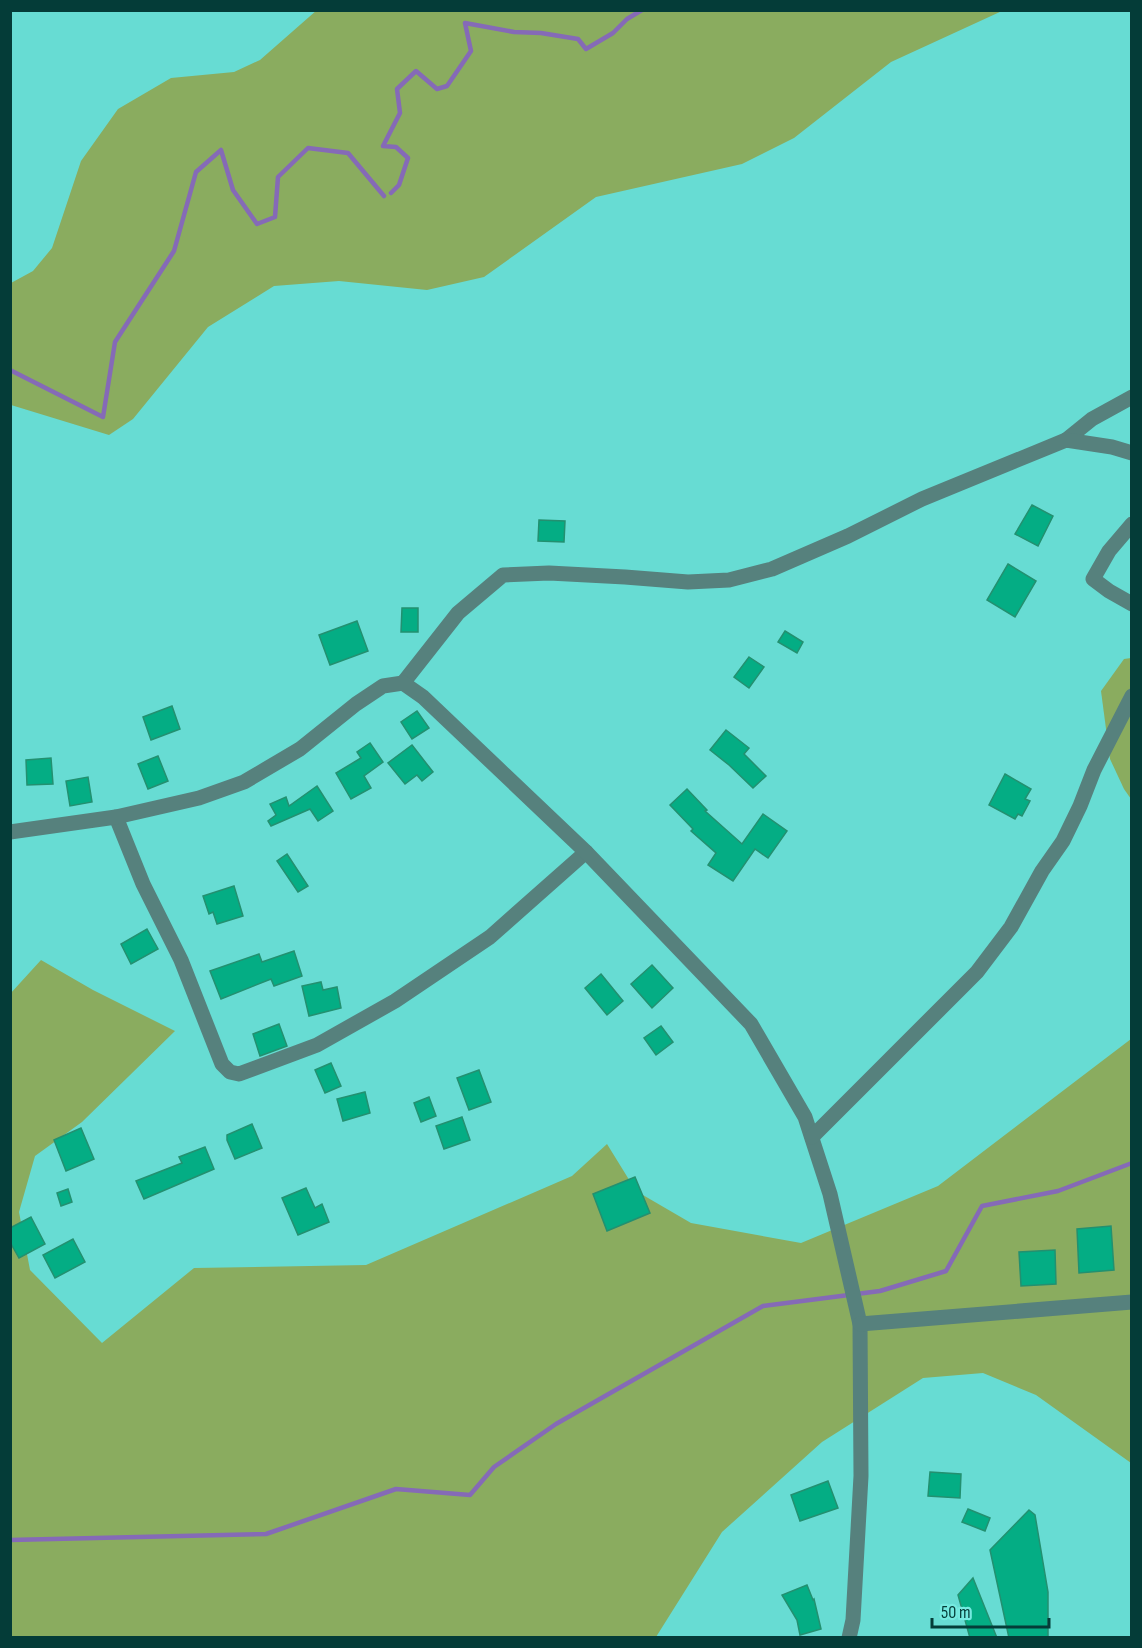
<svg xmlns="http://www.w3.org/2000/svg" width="1142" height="1648" viewBox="0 0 1142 1648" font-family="'Sofia Sans Condensed',sans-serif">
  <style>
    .green { fill: #8aac5f }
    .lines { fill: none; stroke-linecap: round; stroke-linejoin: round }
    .stream { stroke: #856ab7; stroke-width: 4.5 }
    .building { fill: #04ad84; stroke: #239070; stroke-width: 1.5 }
    .minor { stroke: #56817d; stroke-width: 15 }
  </style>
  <rect width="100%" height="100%" fill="#67dcd3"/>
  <g class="green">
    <path d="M317 10H1002V11L891 62 794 138 742 164 596 197 484 277 427 290 339 281 274 286 208 327 133 419 109 435 11 405V283L33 271 52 248 81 161 118 109 171 78 234 72 260 60Z"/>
    <path d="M1131 658V799L1124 789 1110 759 1101 691 1124 659Z"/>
    <path d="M41 960 93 990 175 1031 82 1122 35 1156 19 1212 30 1270 102 1343 194 1268 366 1265 572 1176 607 1144 636 1191 691 1223 801 1243 938 1186 1131 1039V1463L1036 1395 983 1373 923 1378 822 1442 722 1532 656 1637 11 1638 10 994Z"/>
  </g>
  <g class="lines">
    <g class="stream">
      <path d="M391 193 399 185 408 158 396 147 383 146 400 113 397 89 416 71 437 89 447 86 471 51 465 23 514 32 541 33 578 39 586 49 613 33 627 19 642 10"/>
      <path d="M10 370 103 417 115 342 174 251 196 172 221 150 233 190 257 224 275 217 278 177 308 148 348 153 384 196"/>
      <path d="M10 1540 266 1534 396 1489 470 1495 494 1467 556 1424 763 1306 880 1291 946 1271 982 1206 1058 1191 1132 1163"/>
    </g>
  </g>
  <g class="building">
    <path d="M1032 505 1053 516 1038 546 1015 534Z"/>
    <path d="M539 520 565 521 564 542 538 541Z"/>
    <path d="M1008 564 1036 581 1015 617 987 600Z"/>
    <path d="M402 608H418V632H401Z"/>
    <path d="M357 621 368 651 330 665 319 635Z"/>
    <path d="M785 631 803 642 797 653 778 642Z"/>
    <path d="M749 657 764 667 749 688 734 677Z"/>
    <path d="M172 706 180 729 151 740 143 717Z"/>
    <path d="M417 711 429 728 412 739 401 722Z"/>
    <path d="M726 730 749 748 744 754 766 776 753 788 729 765 710 750Z"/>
    <path d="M370 743 383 762 364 776 371 788 351 799 336 773 361 758 357 752Z"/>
    <path d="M412 745 433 772 422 781 417 775 405 784 388 763Z"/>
    <path d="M158 756 168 781 148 789 138 764Z"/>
    <path d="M51 758 53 784 27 785 26 760Z"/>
    <path d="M1005 774 1031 789 1025 799 1030 801 1022 816 1018 814 1015 819 989 805Z"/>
    <path d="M88 777 92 802 70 806 66 781Z"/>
    <path d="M317 786 333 811 318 821 310 809 271 826 268 821 276 815 270 804 286 797 289 806Z"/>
    <path d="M687 789 707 810 705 811 742 844 763 814 787 831 768 858 755 849 733 881 708 865 716 853 691 831 693 829 670 805Z"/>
    <path d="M287 854 308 886 298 892 277 861Z"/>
    <path d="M234 886 243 916 217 924 213 912 209 914 203 896Z"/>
    <path d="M147 929 158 949 131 964 121 944Z"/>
    <path d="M294 951 302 976 274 986 271 979 221 999 210 971 259 954 262 962Z"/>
    <path d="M652 965 673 988 652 1008 631 984Z"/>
    <path d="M601 974 623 1001 607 1015 585 988Z"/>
    <path d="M321 982 323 990 337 987 341 1008 309 1016 302 986Z"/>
    <path d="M279 1024 287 1046 260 1056 253 1034Z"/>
    <path d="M661 1026 673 1042 656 1055 644 1038Z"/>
    <path d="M331 1063 341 1086 325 1093 315 1070Z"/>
    <path d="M479 1070 491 1102 469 1110 457 1078Z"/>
    <path d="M365 1092 370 1113 343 1121 337 1099Z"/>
    <path d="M429 1097 436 1116 421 1122 414 1103Z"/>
    <path d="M462 1117 470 1140 444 1149 436 1126Z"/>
    <path d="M252 1124 262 1148 235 1159 227 1140V1135Z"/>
    <path d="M81 1128 94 1159 66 1171 54 1140Z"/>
    <path d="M205 1147 214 1169 144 1199 136 1181 182 1163 179 1157Z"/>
    <path d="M635 1177 650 1213 607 1231 593 1194Z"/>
    <path d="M306 1188 315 1208 322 1204 329 1222 298 1235 282 1198Z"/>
    <path d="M68 1189 72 1202 61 1206 57 1193Z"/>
    <path d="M31 1217 45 1244 19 1258 10 1242V1228Z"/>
    <path d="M1111 1226 1114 1270 1079 1273 1077 1229Z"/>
    <path d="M73 1239 85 1262 55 1278 43 1255Z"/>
    <path d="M1055 1250 1056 1284 1021 1286 1019 1252Z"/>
    <path d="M930 1472 961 1474 960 1498 928 1496Z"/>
    <path d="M828 1481 838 1508 800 1521 791 1495Z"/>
    <path d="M968 1509 990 1518 985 1531 962 1522Z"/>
    <path d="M1029 1510 1035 1515 1048 1592V1638H1009L990 1550Z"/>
    <path d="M973 1578 997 1638H970L958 1595Z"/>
    <path d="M807 1585 813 1600 814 1599 821 1629 800 1635 797 1620 782 1595Z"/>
  </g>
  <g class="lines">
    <g class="minor">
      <path d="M1066 440 1092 419 1132 397"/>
      <path d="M1132 524 1109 551 1093 579 1109 591 1132 604"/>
      <path d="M403 683 458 613 503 575 549 573 625 577 688 582 729 580 772 569 848 536 922 499 1066 440 1112 447 1132 453"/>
      <path d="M116 817 143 884 181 960 222 1064 230 1072 239 1074 317 1045 395 1001 490 937 586 852"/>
      <path d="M10 832 116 817 199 798 244 782 300 749 356 704 383 686 403 683 423 697 586 852 751 1024 805 1117 830 1194 860 1324 861 1476 853 1620 849 1638"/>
      <path d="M812 1137 977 972 1011 927 1042 871 1063 841 1080 806 1094 770 1132 696"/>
      <path d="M860 1324 1132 1302"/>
    </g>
  </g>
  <rect width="1142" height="1648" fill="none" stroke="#043c38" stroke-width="24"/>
  <path d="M932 1618v9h117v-9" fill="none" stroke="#043c38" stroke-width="3"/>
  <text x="941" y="1618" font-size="18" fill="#043c38" stroke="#75eae0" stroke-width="4.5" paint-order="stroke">50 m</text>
</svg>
